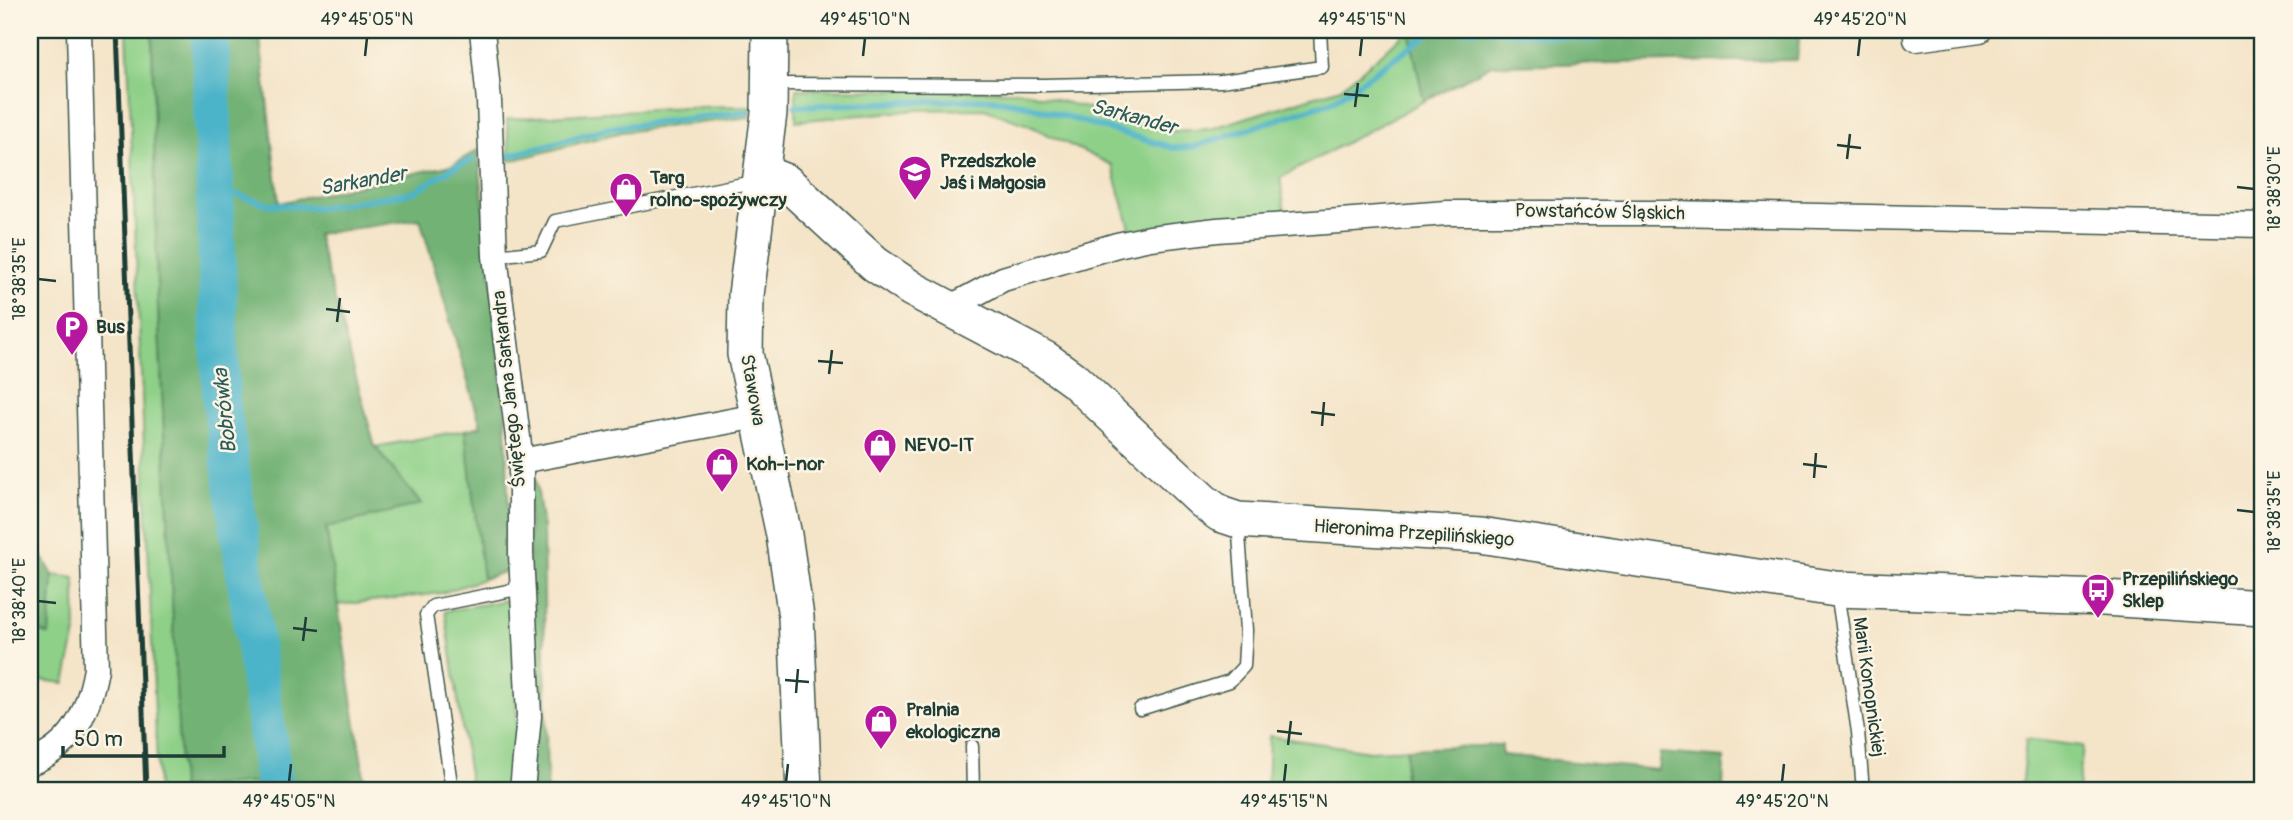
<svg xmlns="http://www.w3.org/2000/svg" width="2293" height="820" viewBox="0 0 2293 820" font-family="Pangolin,sans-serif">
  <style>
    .green { fill: #8ed088; stroke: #56865e; stroke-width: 2 }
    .forest { fill: #72b274; stroke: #487854; stroke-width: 2 }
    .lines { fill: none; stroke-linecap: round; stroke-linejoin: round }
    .stream { stroke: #4bb4c9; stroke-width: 6 }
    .river { stroke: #4bb4c9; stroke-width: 38 }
    .lane-casing { stroke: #3f564a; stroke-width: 15 }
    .street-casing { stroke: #3f564a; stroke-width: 27 }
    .secondary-casing { stroke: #3f564a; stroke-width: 38 }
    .lane { stroke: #fff; stroke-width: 12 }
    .street { stroke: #fff; stroke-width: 24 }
    .secondary { stroke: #fff; stroke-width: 35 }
    .rail { stroke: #1f3d34; stroke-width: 5 }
    .ticks { fill: none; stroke: #1f3d34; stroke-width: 2.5 }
    .labels { text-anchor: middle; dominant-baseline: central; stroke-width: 5; stroke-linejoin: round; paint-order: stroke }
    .poi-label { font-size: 19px; font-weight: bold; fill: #1f3d34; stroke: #fcf5e5; text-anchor: start }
    .street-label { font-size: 19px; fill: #1f3d34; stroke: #fcf5e5 }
    .water-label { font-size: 21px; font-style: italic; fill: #2a5b59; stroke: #fcf5e5 }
    .neatline { fill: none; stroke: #1f3d34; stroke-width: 2.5 }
    .ticks-label { font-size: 18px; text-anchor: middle; fill: #1f3d34 }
  </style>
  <rect width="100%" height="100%" fill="#fcf5e5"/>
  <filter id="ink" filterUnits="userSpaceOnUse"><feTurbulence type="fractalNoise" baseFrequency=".0143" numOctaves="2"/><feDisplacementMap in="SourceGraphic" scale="14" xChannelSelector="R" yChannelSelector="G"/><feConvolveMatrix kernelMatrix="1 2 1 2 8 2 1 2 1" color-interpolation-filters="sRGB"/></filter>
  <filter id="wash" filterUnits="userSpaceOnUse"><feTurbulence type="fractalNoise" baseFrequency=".00686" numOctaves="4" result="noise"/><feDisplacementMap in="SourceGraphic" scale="28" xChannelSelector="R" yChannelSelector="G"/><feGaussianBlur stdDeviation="1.57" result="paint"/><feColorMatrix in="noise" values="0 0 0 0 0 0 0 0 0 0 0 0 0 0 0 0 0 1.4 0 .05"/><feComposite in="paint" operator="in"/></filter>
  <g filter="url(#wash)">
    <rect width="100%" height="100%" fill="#f4e4c8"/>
    <g class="green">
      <path d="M127 30H152L157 286 181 787 257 782 258 790H158Z"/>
      <path d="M1409 30 1424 101 1280 178 1286 218 1132 235 1112 165 1028 125 984 109 917 110 796 121V89L1023 91 1172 131 1210 129 1341 88Z"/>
      <path d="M750 106V117L621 132 510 161 507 119 681 107Z"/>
      <path d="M465 430 483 579 442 593 338 605 326 527 421 504 375 447Z"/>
      <path d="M53 575 75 578 76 633 65 683 30 679V628L49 634Z"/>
      <path d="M514 599 517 732 511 790H471L445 611Z"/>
      <path d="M1269 736 1370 751 1407 749 1403 790H1267Z"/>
      <path d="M2026 739 2083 746 2078 790H2021Z"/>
    </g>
    <g class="forest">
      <path d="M152 30H259L279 203 452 165 478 150 506 420 510 570 483 579 465 430 481 426 420 219 317 234 375 447 421 504 326 528 366 790H258L257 782 181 788 157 286Z"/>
      <path d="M1409 30H1800L1797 60 1492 65 1424 101Z"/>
      <path d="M536 479 543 528 547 790H528L529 487Z"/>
      <path d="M30 497 32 538 53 575 49 635 30 628Z"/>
      <path d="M1502 745V755L1658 770 1660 753 1724 758 1723 790H1403L1407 749Z"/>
    </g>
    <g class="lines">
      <g class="stream">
        <path d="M1488 30 1593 40 1631 30"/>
        <path d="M795 106 991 99 1022 104 1174 148 1193 147 1333 101 1430 33 1479 30"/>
        <path d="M505 157 609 128 747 112"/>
        <path d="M213 187 267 204 318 208 414 192 456 166 472 160"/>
      </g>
      <path class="river" d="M210 30 221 399 275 790"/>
    </g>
  </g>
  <g filter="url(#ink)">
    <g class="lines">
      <defs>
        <g id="lane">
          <path d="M770 84 1044 85 1221 81 1322 67 1320 30"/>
          <path d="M495 256 541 251 555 221 743 184 759 186"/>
          <path d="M1837 592 1858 732 1863 790"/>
          <path d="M1140 709 1230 681 1244 666 1246 630 1238 521"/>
          <path d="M972 746 973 790"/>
          <path d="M452 790 426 615 433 606 522 588"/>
        </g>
        <g id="street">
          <path d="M482 30 489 101 495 256 521 461V554L529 716 522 790"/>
          <path d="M1916 39 1980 30"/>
          <path d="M951 307 1003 279 1117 245 1150 238 1217 230 1447 213H1670L2263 225"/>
          <path d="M521 461 757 416"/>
          <path d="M30 763C73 746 88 713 96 669L79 30"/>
        </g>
        <g id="secondary">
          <path d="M770 30 769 113 746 295 745 354 784 535 796 617 804 790"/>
          <path d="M763 173 786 182 875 264 912 289 1045 359 1074 380 1203 501 1220 514 1238 520 1480 535 1836 589 2104 598 2263 608"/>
        </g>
      </defs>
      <use href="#lane" class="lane-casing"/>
      <use href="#street" class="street-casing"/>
      <use href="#secondary" class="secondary-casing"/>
      <use href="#lane" class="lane"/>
      <use href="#street" class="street"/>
      <use href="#secondary" class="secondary"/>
      <path class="rail" d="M117 30 146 790"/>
    </g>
  </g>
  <path class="ticks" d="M365 56 367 38M863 56 865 38M1360 56 1362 38M1858 56 1860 38M1344 94 1369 96M1355 107 1358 83M1837 145 1861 148M1847 159 1850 134M2237 187 2254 189M38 279 56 281M326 309 350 312M337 322 340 298M818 361 843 363M829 374 832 350M1311 412 1335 415M1322 426 1324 402M1803 464 1827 467M1814 478 1816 453M2237 510 2254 512M38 601 56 603M293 628 317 631M303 641 306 617M785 680 809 682M796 693 798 669M1277 731 1302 734M1288 745 1291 721M289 782 291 764M786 782 788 764M1284 782 1286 764M1782 782 1784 764"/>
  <defs>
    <symbol id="school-pin" viewBox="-11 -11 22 30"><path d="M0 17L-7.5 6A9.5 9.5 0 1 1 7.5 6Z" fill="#b5179e" stroke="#fcf5e5"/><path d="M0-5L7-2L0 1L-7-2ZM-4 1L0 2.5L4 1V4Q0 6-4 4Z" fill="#fff"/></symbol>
    <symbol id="shop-pin" viewBox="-11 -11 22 30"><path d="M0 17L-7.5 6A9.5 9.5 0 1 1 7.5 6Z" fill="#b5179e" stroke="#fcf5e5"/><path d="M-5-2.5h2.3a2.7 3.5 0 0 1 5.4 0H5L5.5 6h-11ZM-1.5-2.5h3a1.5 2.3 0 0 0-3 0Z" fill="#fff"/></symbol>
    <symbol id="parking-pin" viewBox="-11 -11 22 30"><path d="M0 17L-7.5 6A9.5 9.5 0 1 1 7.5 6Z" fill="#b5179e" stroke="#fcf5e5"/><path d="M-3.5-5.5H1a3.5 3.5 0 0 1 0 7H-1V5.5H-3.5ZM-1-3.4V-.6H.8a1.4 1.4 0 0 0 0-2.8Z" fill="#fff"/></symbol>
    <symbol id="bus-pin" viewBox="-11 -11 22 30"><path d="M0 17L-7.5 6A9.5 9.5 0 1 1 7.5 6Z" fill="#b5179e" stroke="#fcf5e5"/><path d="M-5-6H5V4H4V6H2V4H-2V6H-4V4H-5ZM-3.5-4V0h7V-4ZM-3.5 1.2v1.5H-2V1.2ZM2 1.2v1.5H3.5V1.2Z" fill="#fff"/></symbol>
  </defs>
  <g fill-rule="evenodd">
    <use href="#school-pin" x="896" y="153" width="38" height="52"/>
    <use href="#shop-pin" x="607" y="170" width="38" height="52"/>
    <use href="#parking-pin" x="53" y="308" width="38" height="52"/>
    <use href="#shop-pin" x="861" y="426" width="38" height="52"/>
    <use href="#shop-pin" x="703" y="445" width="38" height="52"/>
    <use href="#bus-pin" x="2079" y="571" width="38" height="52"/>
    <use href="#shop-pin" x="862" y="702" width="38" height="52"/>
  </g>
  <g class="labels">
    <g class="poi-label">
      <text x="940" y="161">Przedszkole<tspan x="940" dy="22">Jaś i Małgosia</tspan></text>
      <text x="650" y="178">Targ<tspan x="650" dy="22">rolno-spożywczy</tspan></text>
      <text x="96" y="327">Bus</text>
      <text x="904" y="445">NEVO-IT</text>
      <text x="746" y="464">Koh-i-nor</text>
      <text x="2122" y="579">Przepilińskiego<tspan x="2122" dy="22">Sklep</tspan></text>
      <text x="906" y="710">Pralnia<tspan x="906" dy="22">ekologiczna</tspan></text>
    </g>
    <g class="street-label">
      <text transform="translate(1600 212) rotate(1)">Powstańców Śląskich</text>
      <text transform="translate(509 389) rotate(-96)">Świętego Jana Sarkandra</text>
      <text transform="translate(753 390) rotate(80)">Stawowa</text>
      <text transform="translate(1414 533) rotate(4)">Hieronima Przepilińskiego</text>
      <text transform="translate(1869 687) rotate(82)">Marii Konopnickiej</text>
    </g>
    <g class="water-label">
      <text transform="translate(1134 117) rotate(15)">Sarkander</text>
      <text transform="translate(363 181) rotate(-10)">Sarkander</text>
      <text transform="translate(225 411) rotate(-96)">Bobrówka</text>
    </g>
  </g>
  <rect width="2293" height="820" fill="none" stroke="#fcf5e5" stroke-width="77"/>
  <path d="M63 746v10h161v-10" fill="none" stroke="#1f3d34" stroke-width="3.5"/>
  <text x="74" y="746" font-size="21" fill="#1f3d34" stroke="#fcf5e5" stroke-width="5" paint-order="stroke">50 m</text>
  <rect x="38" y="38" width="2216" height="744" class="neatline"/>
  <g class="ticks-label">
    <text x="367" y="25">49°45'05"N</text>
    <text x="865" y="25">49°45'10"N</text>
    <text x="1362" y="25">49°45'15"N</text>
    <text x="1860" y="25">49°45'20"N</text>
    <text transform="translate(2274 189) rotate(-90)" y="6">18°38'30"E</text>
    <text transform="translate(19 279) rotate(-90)" y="6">18°38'35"E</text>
    <text transform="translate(2274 512) rotate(-90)" y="6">18°38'35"E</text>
    <text transform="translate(19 601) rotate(-90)" y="6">18°38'40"E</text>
    <text x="289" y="807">49°45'05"N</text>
    <text x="786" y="807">49°45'10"N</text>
    <text x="1284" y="807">49°45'15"N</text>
    <text x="1782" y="807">49°45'20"N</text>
  </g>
</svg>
